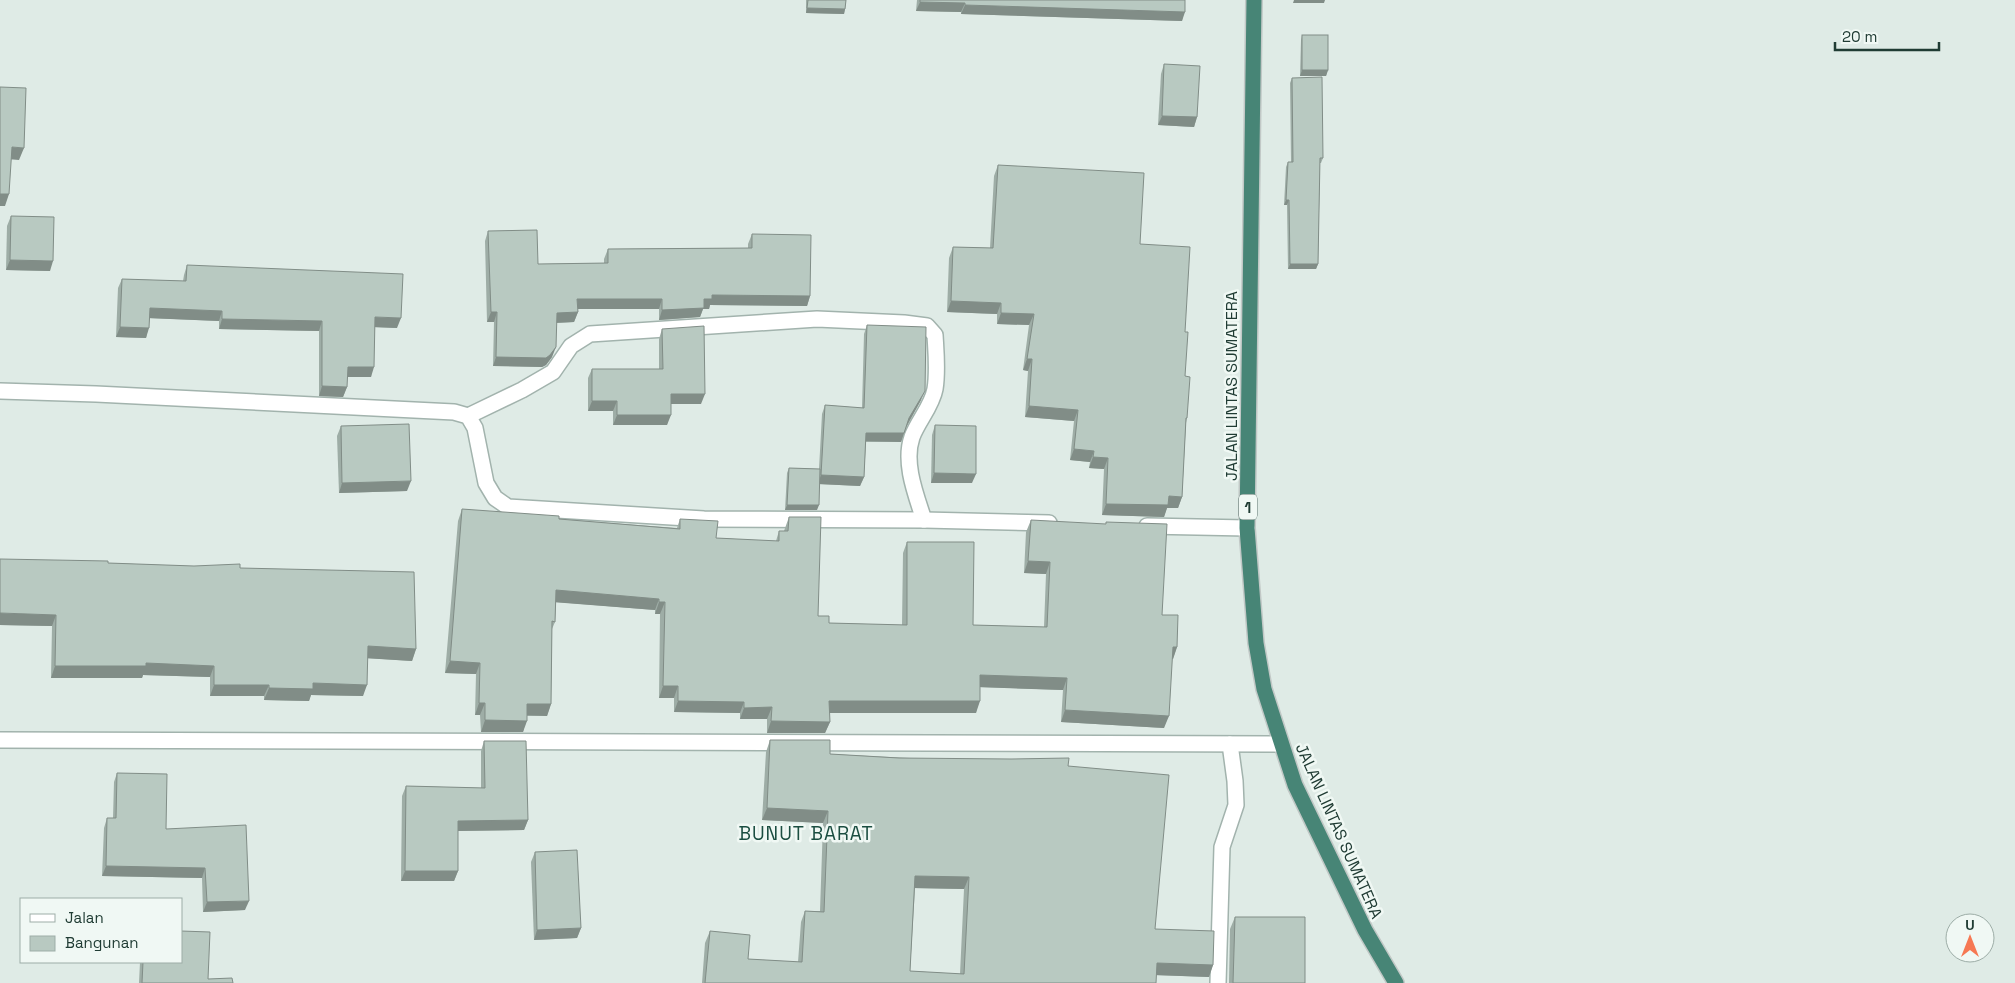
<svg xmlns="http://www.w3.org/2000/svg" width="2015" height="983" viewBox="0 0 2015 983" font-family="'Space Grotesk',sans-serif">
  <style>
    .lines { fill: none; stroke-linecap: round; stroke-linejoin: round }
    .minor-casing { stroke: #a2b3ad; stroke-width: 18 }
    .trunk-casing { stroke: #c1c8c6; stroke-width: 18 }
    .minor { stroke: #fff; stroke-width: 15 }
    .trunk { stroke: #478576; stroke-width: 15 }
    .wall { fill: #9eada6; fill-rule: evenodd }
    .shaded-wall { fill: #818d87 }
    .building { fill: #b8c9c1; stroke: #818d87; fill-rule: evenodd }
    .labels { text-anchor: middle; dominant-baseline: central; stroke-width: 5; stroke-linejoin: round; paint-order: stroke }
    .shield { fill: #f0f8f4; stroke: #5e746e; stroke-width: 1 }
    .shield-label { font-size: 15px; font-weight: bold; fill: #203c34 }
    .street-label { font-size: 16px; fill: #203c34; stroke: #f0f8f4 }
    .quarter-label { font-size: 19px; letter-spacing: 1px; fill: #1b4e41; stroke: #f0f8f4 }
  </style>
  <rect width="100%" height="100%" fill="#dfebe6"/>
  <g class="lines">
    <defs>
      <g id="minor">
        <path d="M0 391 96 394 454 412 468 416 475 428 486 483 495 498 508 507 704 519 924 520 1049 523"/>
        <path d="M468 416 522 390 553 372 571 346 590 334 817 319 904 323 927 326 935 335C936 353 938 371 935 389 932 406 918 421 912 437 903 463 916 495 924 520"/>
        <path d="M1147 526 1247 528"/>
        <path d="M0 740 1280 744"/>
        <path d="M1218 983 1222 847 1236 805 1235 781 1230 744"/>
      </g>
      <path id="trunk" d="M1254 0 1247 528 1256 643 1264 689 1295 785 1365 930 1396 983"/>
    </defs>
    <use href="#minor" class="minor-casing"/>
    <use href="#trunk" class="trunk-casing"/>
    <use href="#minor" class="minor"/>
    <use href="#trunk" class="trunk"/>
  </g>
  <g class="wall">
    <path d="M806 0H846L845 9 844 14 806 13Z"/>
    <path d="M917 0H1185L1182 21 961 14V12L916 11Z"/>
    <path d="M1302 35 1328 70 1326 76H1300L1301 40Z"/>
    <path d="M1164 64 1197 117 1194 127 1158 125 1161 74Z"/>
    <path d="M1292 78 1323 158 1321 163H1320L1318 264 1316 269H1288L1287 205H1284L1286 167 1288 162H1291L1290 83Z"/>
    <path d="M998 165 1140 244 1185 332V376L1187 418 1186 423 1182 497 1178 508H1167L1164 517 1102 515 1104 469 1089 468 1090 462 1070 460 1074 421 1025 417 1028 371 1023 370 1029 325 997 324V314L947 312 949 258 953 247 990 248 994 176Z"/>
    <path d="M11 216 50 271 6 270 7 226Z"/>
    <path d="M488 231 538 264 604 263V259L608 249 748 248V244L752 234 810 296 807 306 710 305 709 309H703L700 317 659 320V309H578V312L574 322 556 323 552 357 546 365 542 367 493 366 494 322H487L485 241Z"/>
    <path d="M187 265 397 328 375 327 371 377H347V387L343 397 319 396V331L219 329V321L150 318 146 338 116 337 118 288 122 279 183 281 184 275Z"/>
    <path d="M867 325 921 400 907 426 901 442H866L864 477 860 486 819 484 817 510H785L787 473 789 468 819 469 822 414 825 405 862 408 864 334Z"/>
    <path d="M662 329 701 404H671L667 425H613V411H588V378L592 369H659V339Z"/>
    <path d="M935 425 972 483H931L932 435Z"/>
    <path d="M341 426 407 491 339 493 337 436Z"/>
    <path d="M462 509 559 519 677 528 680 519 716 538 776 541 779 531H784L789 517 818 616 829 623 902 625 903 553 907 542 973 625 1044 627 1046 574 1024 573 1026 532 1031 520 1162 615 1177 647 1173 659H1172L1164 728 1061 722 1063 690 980 687 976 713H829L830 722 825 733H767V719H740V713L674 712V698H659L660 614H655V610L556 602 555 622 552 629 551 704 547 716H527L523 732H481L480 715H475L476 674 445 673 458 521Z"/>
    <path d="M108 563 240 568 416 649 412 661 367 658 363 696 311 695 309 701 264 700V696H210V677L143 675 142 678H51L52 626 0 625Z"/>
    <path d="M770 740 830 754 1068 766 1155 929 1213 965 1209 977 1156 975V983H702L705 943 710 931 748 959 798 962 801 922 805 911H820L823 823 762 820 766 752ZM915 888 964 889 960 974 910 971Z"/>
    <path d="M484 741 528 820 524 830 458 831V871L454 881H401L402 796 406 786 481 788V751Z"/>
    <path d="M117 773 166 829 245 910 203 912 202 878 102 876 104 828 107 818H113L114 782Z"/>
    <path d="M535 852 581 928 577 938 534 940 531 862Z"/>
    <path d="M1235 917 1305 983H1229L1230 929Z"/>
    <path d="M140 962H181L208 979 233 983H139Z"/>
  </g>
  <g class="shaded-wall">
    <path d="M1294 0H1325L1324 3H1293Z"/>
    <path d="M920 2 965 3 961 12 916 11Z"/>
    <path d="M965 5 1185 12 1182 21 961 14Z"/>
    <path d="M807 8 845 9 844 14 806 13Z"/>
    <path d="M1302 70H1328L1326 76H1300Z"/>
    <path d="M1162 116 1197 117 1194 127 1158 125Z"/>
    <path d="M12 147 24 148 19 160 7 159Z"/>
    <path d="M0 194H9L5 206H0Z"/>
    <path d="M1286 200H1289L1287 205H1284Z"/>
    <path d="M10 260 53 261 50 271 6 270Z"/>
    <path d="M1290 264H1318L1316 269H1288Z"/>
    <path d="M712 295 810 296 807 306 710 305 709 309H703L700 317 659 320 662 310Z"/>
    <path d="M577 299H662L659 309H574Z"/>
    <path d="M951 301 1001 303 997 314 947 312Z"/>
    <path d="M150 308 222 311 219 321 146 318Z"/>
    <path d="M491 312H497L494 322H487Z"/>
    <path d="M578 312 574 322 553 323 557 313Z"/>
    <path d="M1001 313 1034 314 1029 325 997 324Z"/>
    <path d="M375 317 401 318 397 328 371 327Z"/>
    <path d="M222 319 322 321 319 331 219 329Z"/>
    <path d="M120 327 149 328 146 338 116 337Z"/>
    <path d="M556 347 552 357 546 365 542 367 493 366 496 357Z"/>
    <path d="M1027 359H1032L1028 371 1023 370Z"/>
    <path d="M348 367H374L371 377H344Z"/>
    <path d="M322 386 347 387 343 397 319 396Z"/>
    <path d="M925 391 921 400 906 427 909 418Z"/>
    <path d="M671 394H705L701 404H667Z"/>
    <path d="M592 401H617L613 411H588Z"/>
    <path d="M1029 406 1078 410 1074 421 1025 417Z"/>
    <path d="M617 415H671L667 425H613Z"/>
    <path d="M866 433H904L901 442 863 441Z"/>
    <path d="M1074 449 1094 451 1090 462 1070 460Z"/>
    <path d="M1093 457 1108 458 1104 469 1089 468Z"/>
    <path d="M934 473 976 474 972 483H931Z"/>
    <path d="M821 475 864 477 860 486 818 484Z"/>
    <path d="M411 481 407 491 339 493 342 483Z"/>
    <path d="M1169 496 1182 497 1178 508H1167L1164 517 1102 515 1106 504Z"/>
    <path d="M787 505H819L817 510H785Z"/>
    <path d="M1028 561 1050 562 1046 574 1024 573Z"/>
    <path d="M556 590 659 599 655 610 552 602Z"/>
    <path d="M659 602H665L660 614H655Z"/>
    <path d="M0 613 56 615 52 626 0 625Z"/>
    <path d="M368 646 416 649 412 661 363 658Z"/>
    <path d="M1173 647H1177L1173 659H1168Z"/>
    <path d="M450 661 480 663 476 674 445 673Z"/>
    <path d="M146 663 214 666 210 677 143 675 142 678H51L55 666Z"/>
    <path d="M980 675 1067 678 1063 690 976 687Z"/>
    <path d="M313 683 367 685 363 696 311 695 309 701 264 700 269 688Z"/>
    <path d="M214 685H269L264 696H210Z"/>
    <path d="M663 686H678L674 698H659Z"/>
    <path d="M678 701 744 702 740 713 674 712Z"/>
    <path d="M829 701H980L976 713H825Z"/>
    <path d="M479 703H485L480 715H475Z"/>
    <path d="M527 704H551L547 716 522 715Z"/>
    <path d="M772 707 767 719H740L744 708Z"/>
    <path d="M1065 710 1169 716 1164 728 1061 722Z"/>
    <path d="M485 720 527 721 523 732H481Z"/>
    <path d="M771 721 830 722 825 733H767Z"/>
    <path d="M767 808 828 811 823 823 762 820Z"/>
    <path d="M528 820 524 830 455 831 458 821Z"/>
    <path d="M106 866 205 868 202 878 102 876Z"/>
    <path d="M405 871H458L454 881H401Z"/>
    <path d="M915 876 969 877 964 889 911 888Z"/>
    <path d="M249 901 245 910 203 912 207 902Z"/>
    <path d="M581 928 577 938 534 940 537 930Z"/>
    <path d="M1157 963 1213 965 1209 977 1153 975Z"/>
  </g>
  <g class="building">
    <path d="M808 0H846L845 9 807 8Z"/>
    <path d="M920 0H1185V12L965 5V3L920 2Z"/>
    <rect x="1302" y="35" width="26" height="35"/>
    <path d="M1164 64 1200 66 1197 117 1162 116Z"/>
    <path d="M1322 77 1323 158H1320L1318 264H1290L1289 200H1286L1288 162H1293L1292 78Z"/>
    <path d="M0 87 26 88 24 148 12 147 9 194H0Z"/>
    <path d="M998 165 1144 173 1140 244 1190 247 1185 332H1188L1185 376 1190 377 1187 418H1186L1182 497 1169 496 1168 505 1106 504 1108 458 1093 457 1094 451 1074 449 1078 410 1029 406 1032 359H1027L1034 314 1001 313V303L951 301 953 247 993 248Z"/>
    <path d="M11 216 54 217 53 261 10 260Z"/>
    <path d="M537 230 538 264 608 263V249L752 248V234L811 235 810 296 712 295V299H704V308L662 310V299H577L578 312 557 313 556 347 550 355 546 358 496 357 497 312H491L488 231Z"/>
    <path d="M187 265 403 274 401 318 375 317 374 367H348L347 387 322 386V321L222 319V311L150 308 149 328 120 327 122 279 186 281Z"/>
    <path d="M867 325 926 327 925 391 909 418 904 433H866L864 477 821 475 825 405 864 408Z"/>
    <path d="M704 326 705 394H671V415H617V401H592V369H663L662 329Z"/>
    <path d="M409 424 411 481 342 483 341 426Z"/>
    <path d="M935 425 976 426V474L934 473Z"/>
    <path d="M789 468 820 469 819 505H787Z"/>
    <path d="M462 509 559 516V519L680 529V519L718 521 716 538 779 541V531H788L789 517H821L818 616H829V623L907 625V542H974L973 625 1047 627 1050 562 1028 561 1031 520 1106 524V522L1167 524 1162 615H1178L1177 647H1173L1169 716 1065 710 1067 678 980 675V701H829L830 722 771 721 772 707 744 708V702L678 701V686H663L665 602H659V599L556 590 555 622 552 621 551 704H527V721L485 720V703H479L480 663 450 661Z"/>
    <path d="M0 559 108 561V563L194 566 240 564V568L414 572 416 649 368 646 367 685 313 683V689L269 688V685H214V666L146 663V666H55L56 615 0 613Z"/>
    <path d="M770 740H830V754L899 758 1011 759 1069 758 1068 766 1169 775 1155 929 1214 931 1213 965 1157 963 1156 983H705L710 931 750 935 748 959 802 962 805 911 824 912 828 811 767 808ZM915 876 969 877 964 974 910 971Z"/>
    <path d="M484 741H526L528 820 458 821V871H405L406 786 485 788Z"/>
    <path d="M117 773 167 774 166 829 246 825 249 901 207 902 205 868 106 866 107 818H116Z"/>
    <path d="M577 850 581 928 537 930 535 852Z"/>
    <path d="M1235 917H1305V983H1233Z"/>
    <path d="M181 931 210 932 208 979 232 978 233 983H142L143 962H181Z"/>
  </g>
  <g class="labels">
    <rect class="shield" x="1239" y="494.5" width="18" height="25" rx="4"/>
    <g class="shield-label">
      <text x="1248" y="507">1</text>
    </g>
    <g class="street-label">
      <text transform="translate(1231 386) rotate(-90)">JALAN LINTAS SUMATERA</text>
      <text transform="translate(1339 831) rotate(66)">JALAN LINTAS SUMATERA</text>
    </g>
    <g class="quarter-label">
      <text x="806" y="833">BUNUT BARAT</text>
    </g>
  </g>
  <rect x="20" y="898" width="162" height="65" fill="#f0f8f4" stroke="#9dada7"/>
  <rect x="30" y="914" width="25" height="8" fill="#ffffff" stroke="#9dada7"/>
  <text x="65" y="923" font-size="15" fill="#203c34">Jalan</text>
  <rect x="30" y="936" width="25" height="15" fill="#b8c9c1" stroke="#9dada7"/>
  <text x="65" y="948" font-size="15" fill="#203c34">Bangunan</text>
  <g transform="translate(1970 938)"><circle r="24" fill="#f0f8f4" stroke="#9dada7"/>
  <path d="M0-4L9 19L0 12L-9 19Z" fill="#f67853"/>
  <text y="-8" font-size="14" font-weight="bold" text-anchor="middle" fill="#203c34">U</text>
  </g>
  <path d="M1835 42v8h104v-8" fill="none" stroke="#203c34" stroke-width="2.5"/>
  <text x="1842" y="42" font-size="15" fill="#203c34" stroke="#f0f8f4" stroke-width="4" paint-order="stroke">20 m</text>
</svg>
